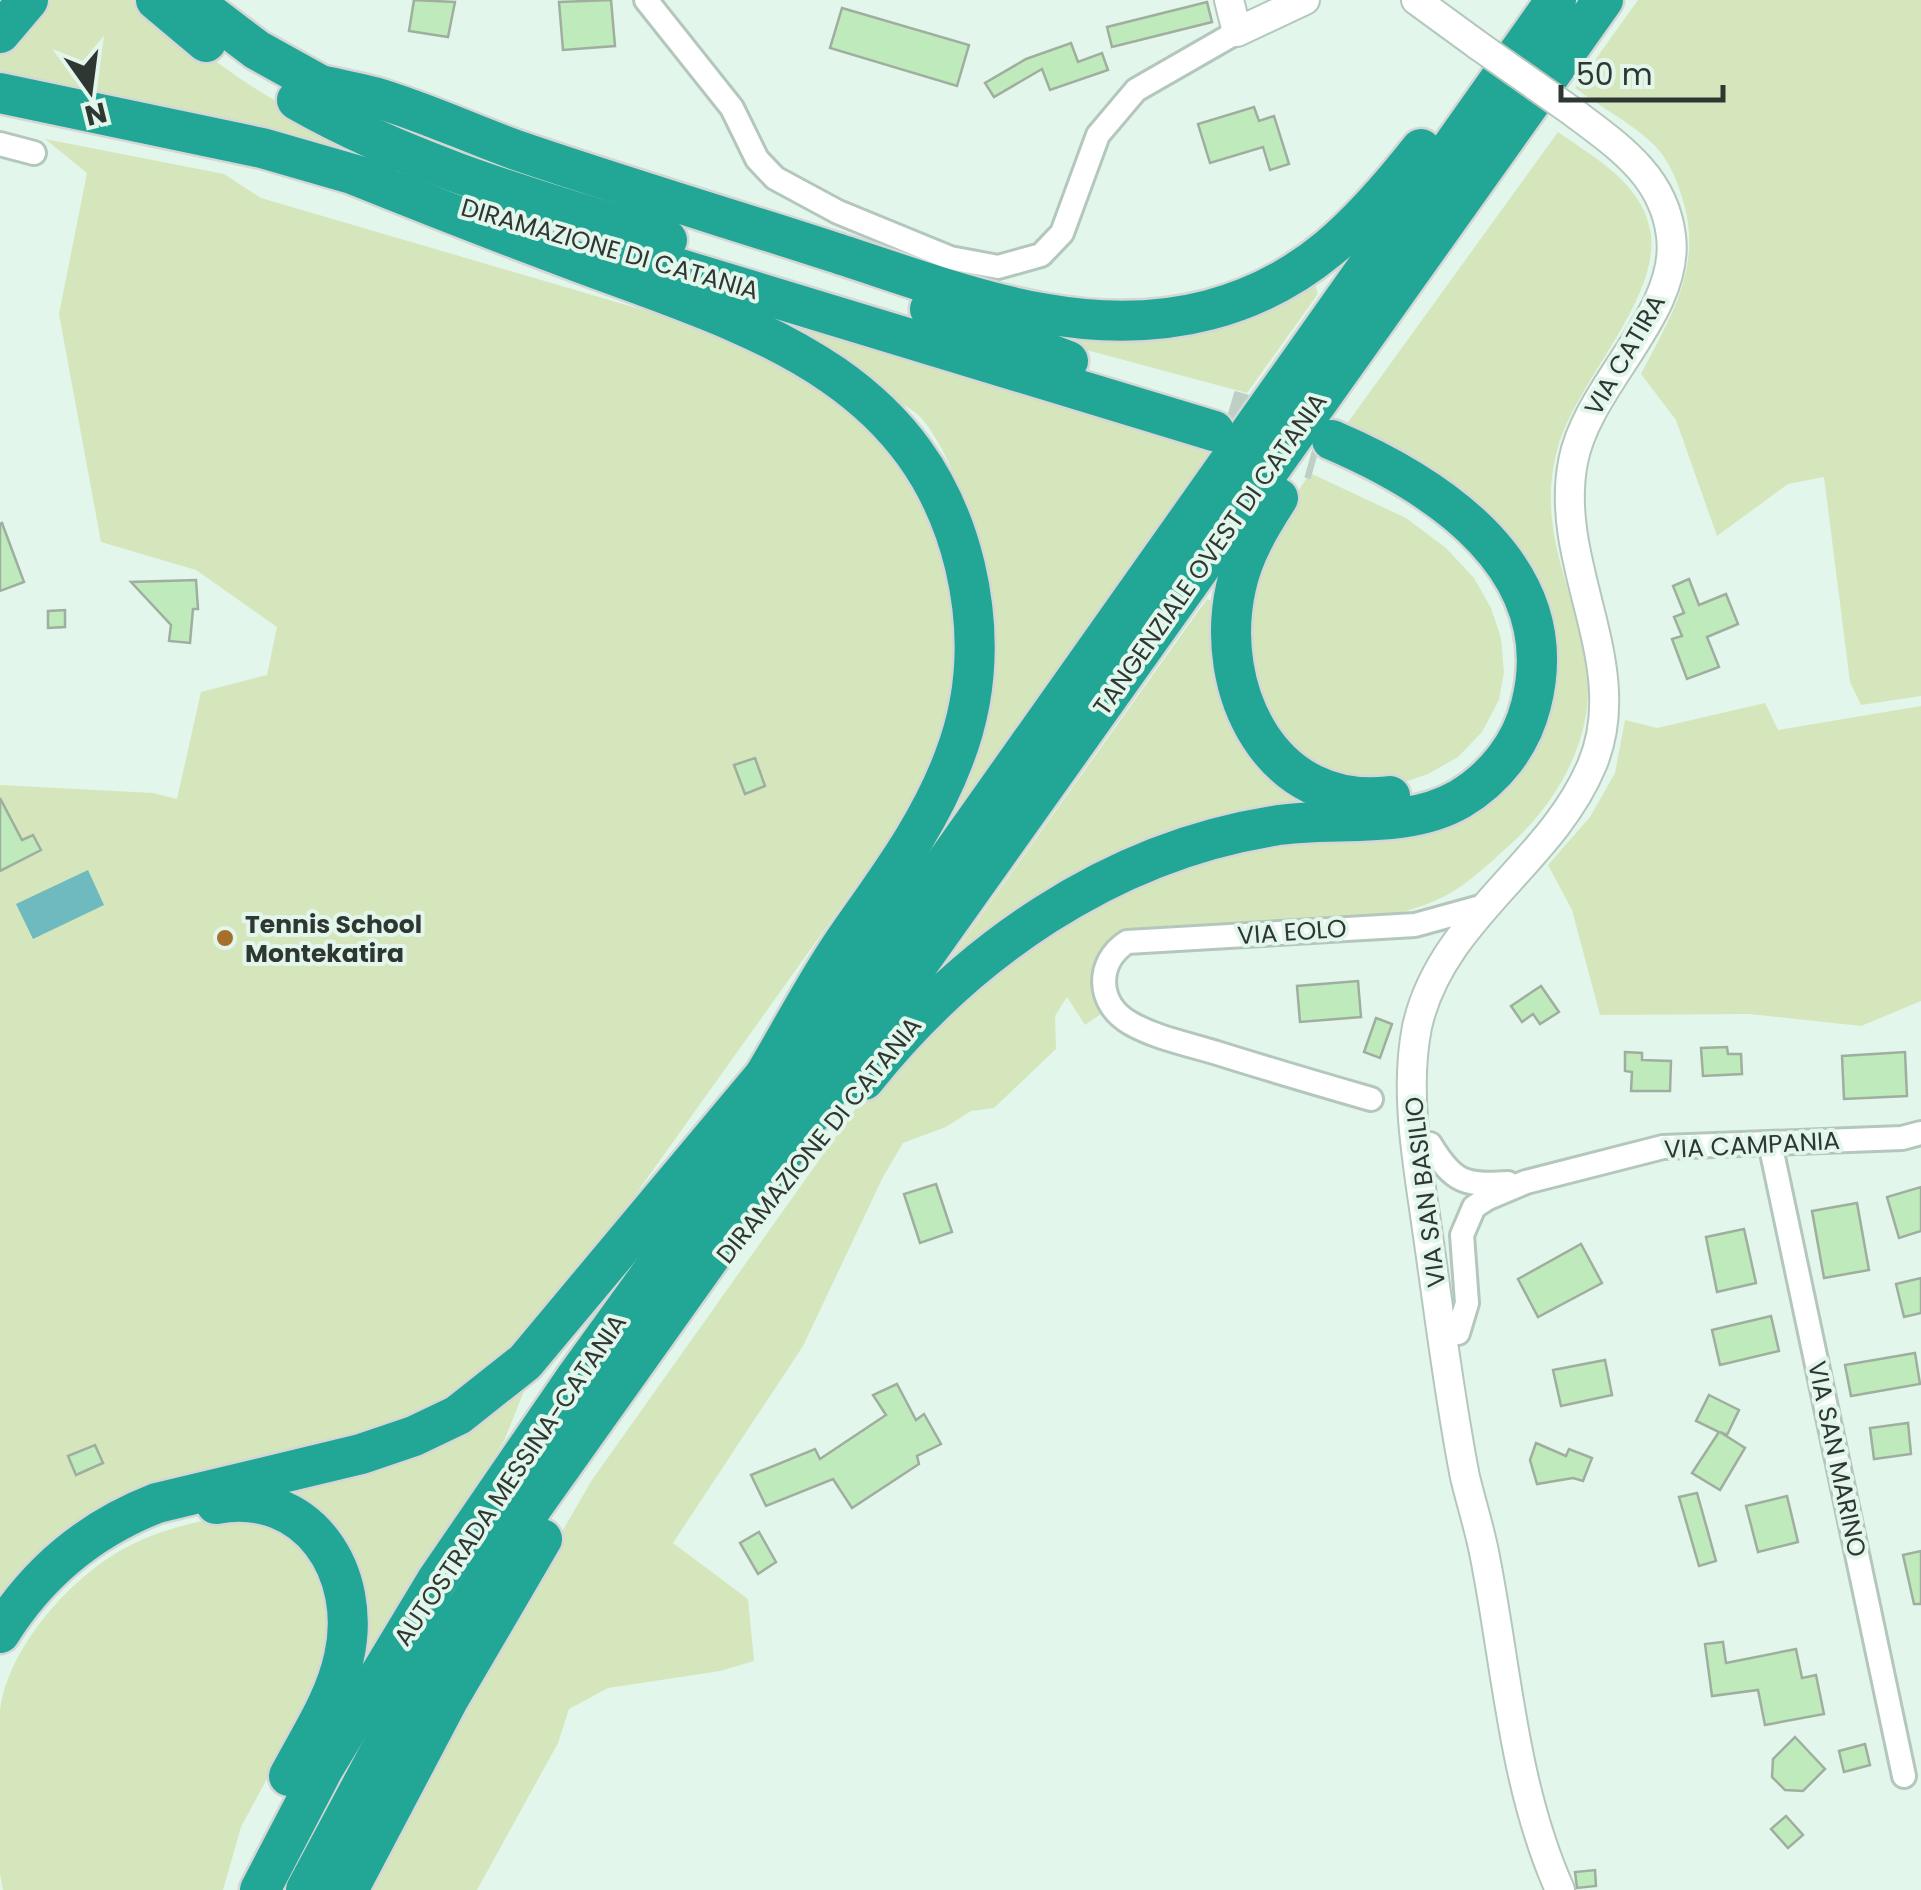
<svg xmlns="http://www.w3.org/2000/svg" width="1921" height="1890" viewBox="0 0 1921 1890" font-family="Poppins,sans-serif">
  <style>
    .green { fill: #d6e6bc }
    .water { fill: #6ebabe }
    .building { fill: #bfeabc; stroke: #a0ae9f; stroke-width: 2.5 }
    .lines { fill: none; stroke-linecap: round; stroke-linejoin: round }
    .motorway-tunnel { stroke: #bed0c6; stroke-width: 40; stroke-dasharray: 40 20; stroke-linecap: butt }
    .minor-casing { stroke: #b4c7bd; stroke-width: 28 }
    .tertiary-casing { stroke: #b4c7bd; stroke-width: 32 }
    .motorway-casing { stroke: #d5d7d6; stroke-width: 45 }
    .minor { stroke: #fff; stroke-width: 22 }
    .tertiary { stroke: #fff; stroke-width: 28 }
    .motorway { stroke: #22a695; stroke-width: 40 }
    .tertiary-bridge-casing { stroke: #b4c7bd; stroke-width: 32; stroke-linecap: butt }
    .tertiary-bridge { stroke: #fff; stroke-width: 28 }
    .poi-dot { fill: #a76f2c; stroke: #e2f6eb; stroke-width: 4 }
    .labels { text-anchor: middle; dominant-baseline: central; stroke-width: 8; stroke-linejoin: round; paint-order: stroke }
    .street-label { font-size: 25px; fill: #2f3733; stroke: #e2f6eb }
    .poi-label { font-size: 25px; font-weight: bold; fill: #2f3733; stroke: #e2f6eb; text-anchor: start }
  </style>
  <rect width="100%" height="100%" fill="#e2f6eb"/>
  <g class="green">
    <path d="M40 0H140C183 37 227 73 276 101 342 139 414 169 484 199L0 83V46Z"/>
    <path d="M1638 0H1921V696L1861 705 1850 682 1824 477 1788 484 1717 536 1676 420 1641 374C1672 314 1705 264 1681 194 1676 178 1668 160 1656 147 1639 128 1598 105 1575 88Z"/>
    <path d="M1558 132C1595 158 1645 185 1651 235 1658 301 1577 381 1558 447 1534 532 1577 591 1587 669 1595 735 1560 799 1512 843 1472 879 1452 900 1398 913L1138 930C1086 937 1092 973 1101 1014L1085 1025 1067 997 1055 1016 1056 1049 994 1108 971 1111 946 1127 903 1143 883 1177 803 1346 673 1543 748 1599 754 1661 720 1671 608 1688 569 1709 558 1743 477 1890H363L446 1731 592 1480 866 1094 986 972 1131 882 1239 852 1416 829 1510 776 1539 606 1346 425Z"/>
    <path d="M45 139 224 174 261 198 698 326 761 353 855 411 917 483 951 570 959 658 943 741 920 789 890 838 541 1327 473 1393 393 1430 148 1493 0 1612V785L153 793 177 799 201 692 267 675 277 627 196 570 101 542 59 314 87 173Z"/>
    <path d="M1314 281 1318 294 1247 393 1038 337Z"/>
    <path d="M688 284 1213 449 956 811C1000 694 1011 612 962 494 951 468 941 442 923 420 914 409 898 403 886 394 870 381 856 366 840 355 795 323 739 304 688 284Z"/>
    <path d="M1310 473 1406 518 1446 548 1474 578 1491 608 1501 638 1504 672 1499 700 1482 732 1458 757 1428 774 1399 784 1327 777 1270 730 1252 695 1245 619 1271 533Z"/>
    <path d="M1207 599 1219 603 1225 687 1343 808 1266 812 929 988Z"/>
    <path d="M1765 703 1778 730 1921 706V1001L1861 1026 1749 1014 1600 1015 1572 910 1548 865 1590 817 1615 773 1625 720 1657 728Z"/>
    <path d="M530 1376 504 1441 353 1684 358 1638 276 1486Z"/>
    <path d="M232 1514 261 1515 307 1543 333 1598 320 1680 241 1827 223 1890H3L0 1874C0 1820 0 1764 0 1711 7 1648 73 1574 129 1546 161 1529 197 1522 232 1514Z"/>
  </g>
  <path class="water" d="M88 870 104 905 33 939 16 904Z"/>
  <g class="building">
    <path d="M414 0 455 2 448 37 409 31Z"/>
    <path d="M611 0 615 46 563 50 559 2Z"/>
    <path d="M1207 2 1212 22 1112 47 1107 27Z"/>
    <path d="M842 8 969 45 957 86 830 48Z"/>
    <path d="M1071 43 1078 62 1102 53 1108 70 1050 90 1042 69 994 97 985 83 1026 59Z"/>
    <path d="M1254 107 1259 121 1274 116 1289 164 1270 170 1263 147 1210 163 1198 124Z"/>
    <path d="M2 523 24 582 0 591V524Z"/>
    <path d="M1689 579 1699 605 1726 594 1738 624 1707 637 1719 667 1687 679 1672 639 1682 636 1674 617 1684 613 1673 586Z"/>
    <path d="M196 580 198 609H193L190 643 169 641 171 625 131 582Z"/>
    <path d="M65 610V627L48 628V611Z"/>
    <path d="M755 758 765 786 745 794 734 765Z"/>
    <path d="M0 798 22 840 33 835 41 850 0 871Z"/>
    <path d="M1358 981 1361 1017 1300 1022 1297 986Z"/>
    <path d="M1541 986 1559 1012 1540 1024 1533 1014 1522 1022 1511 1006Z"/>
    <path d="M1376 1018 1392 1024 1380 1058 1364 1052Z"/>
    <path d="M1727 1047 1728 1054H1741L1742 1074 1703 1076 1701 1048Z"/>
    <path d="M1625 1052 1642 1053V1060L1671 1061 1670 1091H1631L1632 1072 1625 1071Z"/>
    <path d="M1905 1052 1907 1096 1844 1099 1842 1056Z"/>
    <path d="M936 1184 952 1232 920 1243 904 1194Z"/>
    <path d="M1921 1187V1231L1899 1238 1887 1197Z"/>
    <path d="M1857 1203 1869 1270 1824 1278 1812 1211Z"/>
    <path d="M1744 1229 1756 1283 1717 1292 1706 1237Z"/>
    <path d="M1581 1244 1602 1283 1538 1317 1518 1279Z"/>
    <path d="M1921 1278V1313L1904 1317 1896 1284Z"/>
    <path d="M1771 1316 1779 1351 1720 1365 1712 1330Z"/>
    <path d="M1915 1353 1920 1384 1851 1396 1845 1365Z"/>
    <path d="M1605 1360 1612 1395 1561 1406 1553 1370Z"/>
    <path d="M897 1384 916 1420 924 1414 941 1444 917 1456 919 1464 852 1508 833 1479 766 1506 751 1475 815 1449 820 1459 886 1415 873 1395Z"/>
    <path d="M1709 1395 1739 1410 1727 1435 1720 1432 1745 1448 1720 1490 1692 1473 1719 1432 1696 1421Z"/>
    <path d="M1908 1423 1911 1454 1874 1459 1870 1428Z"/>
    <path d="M1536 1443 1566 1456 1569 1449 1592 1458 1583 1481 1573 1478 1537 1484 1530 1460Z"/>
    <path d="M95 1445 103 1463 76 1475 68 1456Z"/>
    <path d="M1697 1493 1716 1561 1699 1566 1679 1497Z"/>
    <path d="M1787 1496 1798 1542 1758 1552 1746 1506Z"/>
    <path d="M759 1532 776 1562 758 1574 740 1543Z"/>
    <path d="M1921 1551V1604H1914L1903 1555Z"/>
    <path d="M1723 1642 1726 1663 1796 1649 1802 1678 1816 1675 1824 1714 1765 1725 1758 1690 1712 1696 1705 1644Z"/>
    <path d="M1795 1737 1825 1769 1803 1791 1785 1790 1772 1777 1773 1759Z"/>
    <path d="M1865 1744 1870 1765 1844 1772 1839 1751Z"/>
    <path d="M1786 1816 1803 1835 1788 1848 1771 1829Z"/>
    <path d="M1595 1870 1596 1886 1577 1888 1575 1872Z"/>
  </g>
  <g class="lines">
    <g class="motorway-tunnel">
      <path d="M1229 410 1290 428"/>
      <path d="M1252 442 1316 460"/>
    </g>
    <defs>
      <g id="minor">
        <path d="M646 0 732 108 757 159 775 178 838 212 950 258 998 267 1041 255 1062 233 1098 135 1136 90 1237 32"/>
        <path d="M0 144 34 153"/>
        <path d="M1371 1099C1319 1084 1268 1069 1217 1053 1188 1044 1156 1038 1130 1023 1096 1003 1096 962 1127 942L1415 925 1484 906"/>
        <path d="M1770 1143 1904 1776"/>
        <path d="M1430 1144C1453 1182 1464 1186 1508 1183"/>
        <path d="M1458 1333 1467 1303 1462 1235 1474 1207 1488 1198 1526 1182 1663 1147 1902 1138 1921 1133"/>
      </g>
      <g id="tertiary">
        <path d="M1229 0 1237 32 1305 0"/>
        <path d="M1416 0 1479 46"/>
        <path d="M1560 1890C1512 1782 1507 1666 1484 1552 1479 1527 1471 1502 1465 1477 1449 1396 1439 1311 1427 1229 1418 1164 1404 1093 1417 1027 1441 918 1551 864 1592 765 1634 665 1553 565 1573 462 1587 385 1681 313 1671 236 1664 176 1618 146 1573 112"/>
      </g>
      <g id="motorway">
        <path d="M156 0 206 42"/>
        <path d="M191 0 257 50 340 96"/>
        <path d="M0 33 28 0"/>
        <path d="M315 84C335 88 355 92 374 97 422 111 469 133 516 150 621 186 728 218 833 252 955 291 1079 344 1209 310 1305 285 1361 225 1421 149"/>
        <path d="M0 93 262 148 380 182"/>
        <path d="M297 100C413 166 540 201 667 240"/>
        <path d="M357 176C434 207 511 237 589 266 752 326 919 375 965 566 980 630 978 696 954 758 928 828 883 885 842 945 811 991 786 1041 757 1088"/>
        <path d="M624 252 1214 431"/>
        <path d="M930 309 1068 361"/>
        <path d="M1278 498C1260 526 1243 554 1236 587 1213 690 1271 811 1390 796"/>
        <path d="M864 1080C966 952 1109 852 1273 826 1333 816 1405 831 1460 799 1495 778 1521 745 1531 705 1566 569 1439 486 1332 440"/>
        <path d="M216 1504C309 1487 363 1573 344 1657 335 1700 309 1738 289 1776"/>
        <path d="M0 1633C38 1572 90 1529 157 1503L361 1454 414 1436 458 1415 525 1362 770 1069"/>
        <path d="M260 1890 323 1769 437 1580 575 1379 878 959 1556 0"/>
        <path d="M306 1890 413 1690 533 1506 1603 0"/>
        <path d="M348 1890 448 1700 542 1539"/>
      </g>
    </defs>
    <use href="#minor" class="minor-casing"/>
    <use href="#tertiary" class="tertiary-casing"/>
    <use href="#motorway" class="motorway-casing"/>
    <use href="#minor" class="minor"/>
    <use href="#tertiary" class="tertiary"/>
    <use href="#motorway" class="motorway"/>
    <defs>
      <path id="tertiary-bridge" d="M1479 46 1573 112"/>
    </defs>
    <use href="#tertiary-bridge" class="tertiary-bridge-casing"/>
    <use href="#tertiary-bridge" class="tertiary-bridge"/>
  </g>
  <circle class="poi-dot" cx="225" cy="938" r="10"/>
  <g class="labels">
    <g class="street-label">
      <text transform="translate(610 249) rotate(16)">DIRAMAZIONE DI CATANIA</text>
      <text transform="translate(1625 355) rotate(-60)">VIA CATIRA</text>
      <text transform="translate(1210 554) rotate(-55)">TANGENZIALE OVEST DI CATANIA</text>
      <text transform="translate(1292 932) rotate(-4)">VIA EOLO</text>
      <text transform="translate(819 1140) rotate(-51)">DIRAMAZIONE DI CATANIA</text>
      <text transform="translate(1752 1145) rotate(-3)">VIA CAMPANIA</text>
      <text transform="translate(1425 1192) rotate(-97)">VIA SAN BASILIO</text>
      <text transform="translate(1837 1459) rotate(78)">VIA SAN MARINO</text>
      <text transform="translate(510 1480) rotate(-56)">AUTOSTRADA MESSINA-CATANIA</text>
    </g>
    <g class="poi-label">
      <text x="245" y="924">Tennis School<tspan x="245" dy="29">Montekatira</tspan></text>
    </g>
  </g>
  <g transform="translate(90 90) rotate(166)" stroke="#e2f6eb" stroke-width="8" paint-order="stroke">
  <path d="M0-8L18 38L0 25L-18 38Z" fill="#2f3733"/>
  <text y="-15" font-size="28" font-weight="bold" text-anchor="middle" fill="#2f3733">N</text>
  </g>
  <path d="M1561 85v15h162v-15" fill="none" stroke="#2f3733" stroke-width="5"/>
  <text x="1576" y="85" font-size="30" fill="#2f3733" stroke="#e2f6eb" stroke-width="8" paint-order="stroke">50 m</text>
</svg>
